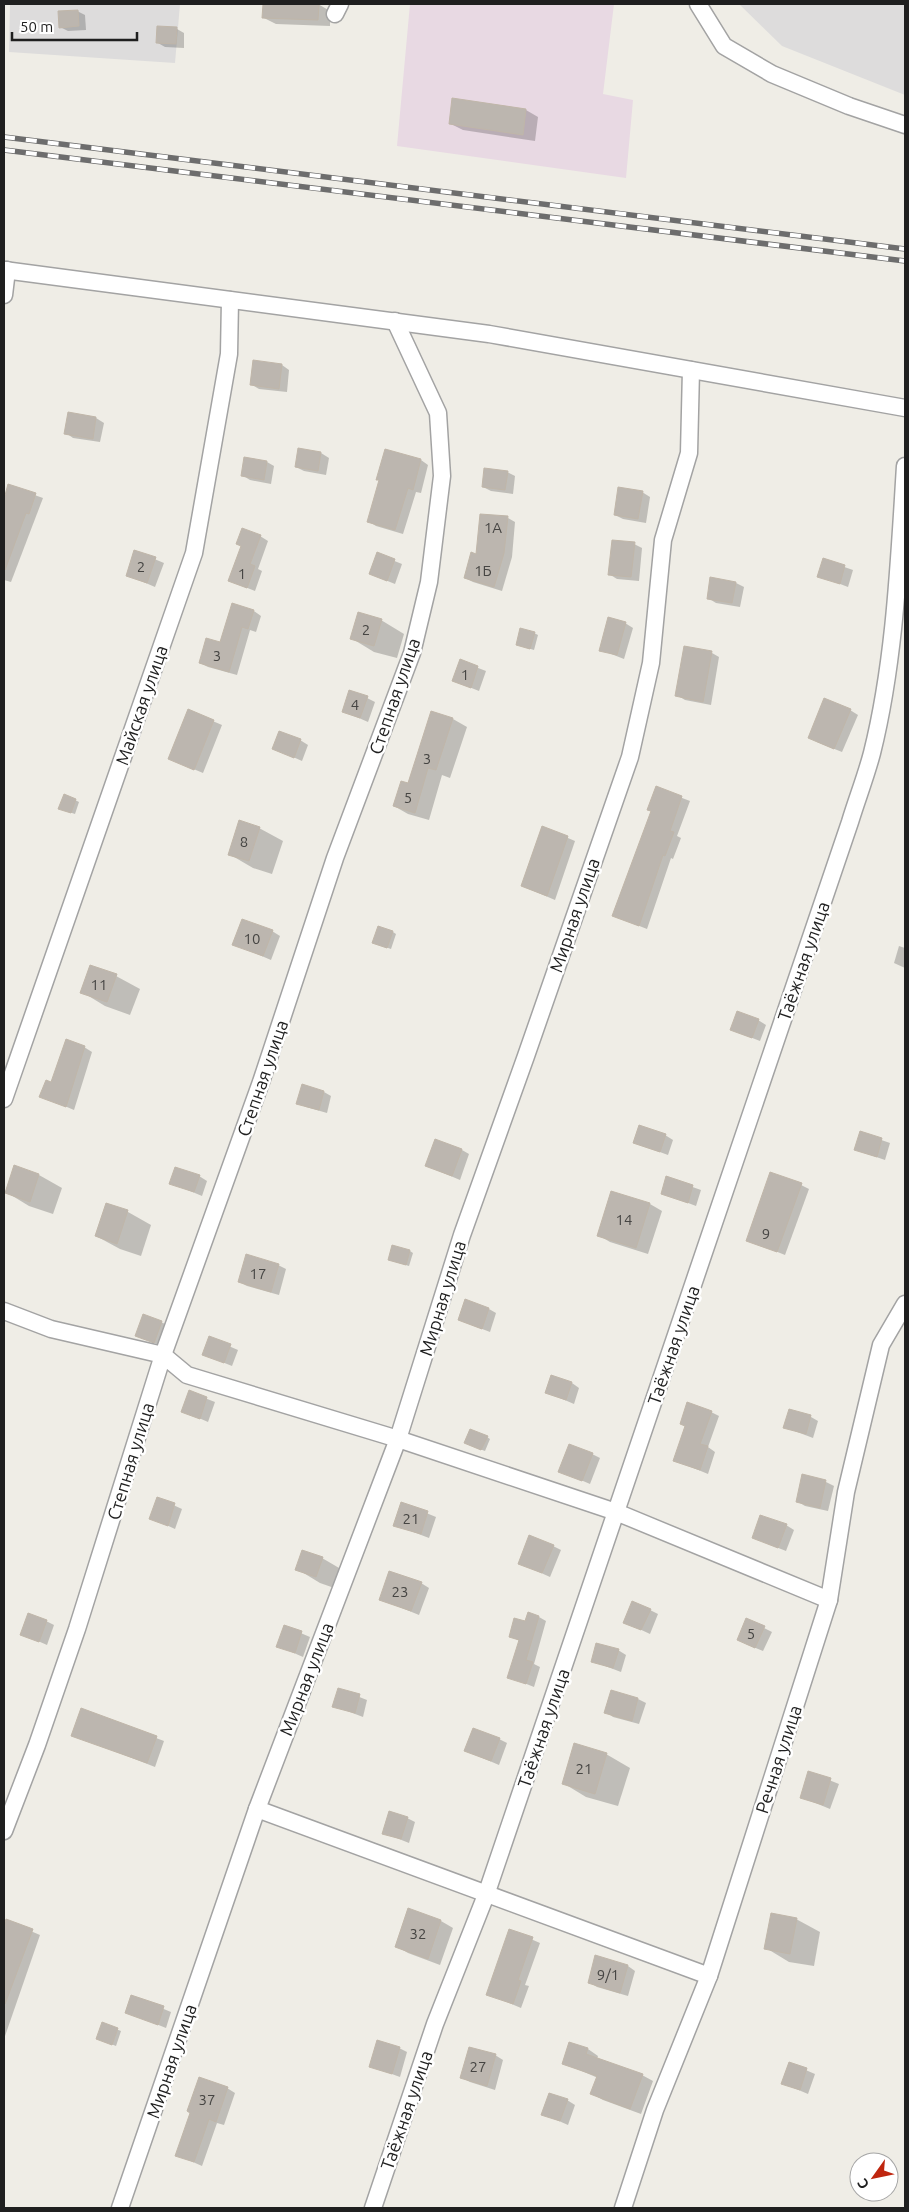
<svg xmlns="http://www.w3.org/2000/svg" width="909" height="2212" viewBox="0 0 909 2212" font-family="Ubuntu,sans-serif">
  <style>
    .residential { fill: #dddcdc }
    .industrial { fill: #e8d9e3 }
    .shadow { fill: #0003 }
    .building { fill: #bcb6af; stroke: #c0b6a9 }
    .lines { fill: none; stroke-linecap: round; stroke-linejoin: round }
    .minor-casing { stroke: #a3a3a3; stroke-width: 19 }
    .minor { stroke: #fff; stroke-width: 16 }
    .rail-casing { stroke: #6d6d6d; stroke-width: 5.5 }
    .rail { stroke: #fff; stroke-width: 4; stroke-dasharray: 11; stroke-linecap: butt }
    .labels { text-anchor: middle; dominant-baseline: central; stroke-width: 5; stroke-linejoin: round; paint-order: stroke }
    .number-label { font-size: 15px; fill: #464543 }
    .street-label { font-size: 18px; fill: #1f1f1f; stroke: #fff }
  </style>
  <rect width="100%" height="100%" fill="#efede6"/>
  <g class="residential">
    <path d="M10 4H180L175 63 9 52Z"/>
    <path d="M739 4H905V95L782 46Z"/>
  </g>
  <path class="industrial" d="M410 4H614L603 94 633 100 626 178 397 146Z"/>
  <g class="shadow">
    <path d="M264 4H318L330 11V26L276 24 264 18Z"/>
    <path d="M77 11 85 15 86 30 68 31 60 27Z"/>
    <path d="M177 29 184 33V48L165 47 158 43Z"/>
    <path d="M526 110 538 117 535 141 463 130 451 124Z"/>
    <path d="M282 365 289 370 287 392 259 389 251 384Z"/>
    <path d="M69 413 96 418 104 423 100 442 73 438 66 433Z"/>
    <path d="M299 449 321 453 329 458 326 475 304 471 296 467Z"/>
    <path d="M421 460 428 465 421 493 416 492 403 534 376 526 368 521 380 481 378 479Z"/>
    <path d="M267 462 274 466 271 484 250 480 242 475Z"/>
    <path d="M507 472 515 476 513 494 491 491 483 487Z"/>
    <path d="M9 486 43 498 11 582 4 580V502Z"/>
    <path d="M642 492 650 497 646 523 623 519 615 515Z"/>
    <path d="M508 518 515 522 512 557 502 591 473 582 465 578 477 555Z"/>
    <path d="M260 536 268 541 258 569 262 571 255 591 230 581 242 546Z"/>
    <path d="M634 544 642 548 639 581 617 579 609 574Z"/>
    <path d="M135 551 164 563 155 587 127 575Z"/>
    <path d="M377 554 402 564 395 584 370 574Z"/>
    <path d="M824 560 853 570 848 587 819 576Z"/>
    <path d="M711 578 736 583 744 587 740 607 716 603 708 598Z"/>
    <path d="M254 611 261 616 256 632 250 630 237 675 208 667 200 663Z"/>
    <path d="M381 620 404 634 397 658 374 652 351 638Z"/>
    <path d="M625 623 633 628 624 659 601 650Z"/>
    <path d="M534 633 538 635 534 650 521 646Z"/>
    <path d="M712 653 719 657 711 705 685 700 677 695Z"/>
    <path d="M460 661 486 671 479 691 454 681Z"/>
    <path d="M367 698 375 702 368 722 343 711Z"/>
    <path d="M850 710 858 715 842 752 817 742Z"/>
    <path d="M189 711 222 725 203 773 170 759Z"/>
    <path d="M432 713 453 719 467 727 450 778 442 775 429 820 408 814 394 806 408 784Z"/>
    <path d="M300 740 308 745 302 761 273 748Z"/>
    <path d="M656 788 690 801 677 836 681 838 673 859 671 858 647 929 614 916 652 811Z"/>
    <path d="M75 800 79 802 75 814 63 810Z"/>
    <path d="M542 827 575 841 555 900 522 886Z"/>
    <path d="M259 828 283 841 272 874 253 868 229 854Z"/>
    <path d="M272 931 280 936 271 960 234 944Z"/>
    <path d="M393 932 396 934 391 949 377 944Z"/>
    <path d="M899 946 905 948V968L894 963Z"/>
    <path d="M116 976 140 989 130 1015 105 1006 82 992Z"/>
    <path d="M758 1020 766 1025 760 1041 732 1030Z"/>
    <path d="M84 1047 92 1052 74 1110 41 1096Z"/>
    <path d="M324 1092 331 1096 327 1113 306 1107 298 1103Z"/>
    <path d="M861 1133 890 1143 885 1160 856 1150Z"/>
    <path d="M665 1135 673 1140 668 1155 635 1143Z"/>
    <path d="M462 1150 469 1154 460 1180 427 1166Z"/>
    <path d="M39 1175 62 1188 53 1214 29 1206 6 1192Z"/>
    <path d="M199 1176 207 1181 202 1196 171 1183Z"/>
    <path d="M667 1178 701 1190 696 1206 662 1193Z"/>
    <path d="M801 1185 809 1189 785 1255 748 1240Z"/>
    <path d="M612 1192 650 1204 662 1211 648 1254 610 1242 598 1235Z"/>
    <path d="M107 1204 128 1212 151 1225 141 1256 120 1249 96 1236Z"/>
    <path d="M410 1251 413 1253 409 1266 389 1260Z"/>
    <path d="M278 1265 286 1269 279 1295 247 1286 239 1282Z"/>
    <path d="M489 1309 496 1313 490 1332 459 1320Z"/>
    <path d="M161 1322 169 1326 162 1346 137 1336Z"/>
    <path d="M210 1338 238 1350 232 1366 212 1358Z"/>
    <path d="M572 1383 579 1388 574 1404 546 1392Z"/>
    <path d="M189 1392 215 1402 208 1422 183 1411Z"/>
    <path d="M711 1412 719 1416 708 1447 715 1452 708 1474 674 1460Z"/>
    <path d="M811 1417 818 1421 813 1438 784 1427Z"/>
    <path d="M487 1437 490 1439 485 1451 469 1445Z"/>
    <path d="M592 1454 600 1458 590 1484 560 1471Z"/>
    <path d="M803 1476 826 1482 834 1486 828 1511 805 1506 797 1501Z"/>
    <path d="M158 1498 182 1509 175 1529 151 1518Z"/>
    <path d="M402 1503 436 1517 429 1538 395 1525Z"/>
    <path d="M786 1525 794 1530 786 1551 753 1538Z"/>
    <path d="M553 1546 561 1550 550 1577 519 1563Z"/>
    <path d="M322 1558 346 1572 340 1590 320 1583 297 1569Z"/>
    <path d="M421 1583 429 1588 419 1615 380 1599Z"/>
    <path d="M650 1610 658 1614 650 1634 633 1626Z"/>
    <path d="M539 1617 546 1621 534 1664 540 1667 534 1687 509 1677 520 1641 510 1636 526 1623Z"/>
    <path d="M46 1621 54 1625 47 1645 22 1634Z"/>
    <path d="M284 1626 310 1637 303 1657 278 1646Z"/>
    <path d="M764 1628 772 1632 763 1651 746 1644Z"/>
    <path d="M618 1650 626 1655 621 1672 592 1661Z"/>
    <path d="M339 1689 367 1700 363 1717 334 1706Z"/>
    <path d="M612 1691 638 1699 646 1703 639 1724 613 1717 606 1712Z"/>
    <path d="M82 1710 164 1741 155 1767 73 1735Z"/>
    <path d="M499 1739 507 1743 499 1765 466 1751Z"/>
    <path d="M606 1754 630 1768 618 1806 586 1797 563 1783Z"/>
    <path d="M809 1772 839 1784 830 1809 801 1797Z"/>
    <path d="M407 1818 415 1822 409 1843 384 1833Z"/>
    <path d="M409 1910 441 1921 453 1928 440 1965 408 1953 396 1946Z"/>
    <path d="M796 1919 820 1932 814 1966 789 1962 766 1948Z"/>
    <path d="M7 1921 40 1935 4 2039V1930Z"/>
    <path d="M510 1930 540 1943 525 1985 529 1986 521 2008 488 1994Z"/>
    <path d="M596 1957 628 1966 635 1971 628 1996 597 1987 589 1982Z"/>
    <path d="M132 1996 171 2012 166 2028 126 2012Z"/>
    <path d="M103 2024 121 2031 116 2046 101 2040Z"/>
    <path d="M399 2048 407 2052 400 2077 370 2066Z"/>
    <path d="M588 2049 598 2056 597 2059 642 2075 653 2081 641 2114 603 2100 592 2094 598 2078 563 2063Z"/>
    <path d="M495 2055 503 2060 495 2090 470 2082 462 2078Z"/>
    <path d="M789 2063 815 2074 808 2094 782 2083Z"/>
    <path d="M227 2088 235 2093 224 2125 217 2123 202 2166 177 2155Z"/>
    <path d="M567 2100 575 2105 568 2125 543 2114Z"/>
  </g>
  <g class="building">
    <path d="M263 4H319L318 20 262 18Z"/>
    <path d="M78 10 79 26 59 28 58 11Z"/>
    <path d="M157 26 177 27 176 44 156 43Z"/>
    <path d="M452 98 526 109 523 135 449 124Z"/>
    <path d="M253 360 282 364 279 389 250 385Z"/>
    <path d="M68 412 96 417 93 439 64 434Z"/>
    <path d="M298 448 321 452 318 471 295 467Z"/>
    <path d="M385 449 421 459 413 490 408 488 395 530 367 522 379 480H376Z"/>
    <path d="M244 457 267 461 264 480 241 476Z"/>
    <path d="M484 468 508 471 505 490 482 487Z"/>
    <path d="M8 484 36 493 29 514 26 513 5 570 4 499Z"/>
    <path d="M618 487 643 491 638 519 614 515Z"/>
    <path d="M480 514 508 516 504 553 494 587 464 578 471 552 476 554Z"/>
    <path d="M242 528 261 535 250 564 255 566 247 588 228 581 241 546 236 544Z"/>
    <path d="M612 540 635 542 631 577 608 575Z"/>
    <path d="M134 550 156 557 147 583 126 576Z"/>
    <path d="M377 552 395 559 387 581 369 574Z"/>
    <path d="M823 558 845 565 840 584 817 577Z"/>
    <path d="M710 577 736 582 732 603 707 599Z"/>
    <path d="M232 603 254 610 248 629 242 627 229 672 199 663 206 638 220 642Z"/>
    <path d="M358 612 382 619 374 646 350 639Z"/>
    <path d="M608 617 626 622 617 655 599 651Z"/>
    <path d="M520 628 535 632 530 649 516 645Z"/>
    <path d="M684 646 712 651 703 702 675 696Z"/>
    <path d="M460 659 478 666 471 688 452 681Z"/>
    <path d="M349 690 368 696 360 718 342 712Z"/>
    <path d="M824 698 851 709 834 749 808 738Z"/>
    <path d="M188 709 214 720 194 770 168 759Z"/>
    <path d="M431 711 453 718 436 770 428 768 415 813 393 806 401 781 408 783Z"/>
    <path d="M279 731 301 739 294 758 272 749Z"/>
    <path d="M656 786 682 796 670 831 674 832 665 856 663 855 639 926 612 916 651 811 647 810Z"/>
    <path d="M64 794 76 799 71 813 58 809Z"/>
    <path d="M239 820 260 827 249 861 228 855Z"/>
    <path d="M542 826 568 836 547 896 521 886Z"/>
    <path d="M242 919 273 930 263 956 232 945Z"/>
    <path d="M378 926 393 931 387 948 372 943Z"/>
    <path d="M90 965 117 974 107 1002 80 993Z"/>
    <path d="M737 1011 759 1019 752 1038 730 1030Z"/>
    <path d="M66 1039 85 1046 66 1107 39 1097 46 1080 51 1082Z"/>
    <path d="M302 1084 324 1091 319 1110 296 1104Z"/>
    <path d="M639 1125 666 1134 660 1152 633 1143Z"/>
    <path d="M860 1131 882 1138 877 1157 854 1150Z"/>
    <path d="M435 1139 462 1149 452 1176 425 1166Z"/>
    <path d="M14 1165 39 1174 30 1202 5 1193Z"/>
    <path d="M175 1167 200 1175 194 1192 169 1184Z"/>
    <path d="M770 1172 802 1183 777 1252 746 1241Z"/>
    <path d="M666 1176 693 1185 688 1203 661 1194Z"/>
    <path d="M611 1191 650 1203 636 1248 597 1236Z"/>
    <path d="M106 1203 128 1210 117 1244 95 1236Z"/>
    <path d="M392 1245 410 1250 406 1265 388 1260Z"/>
    <path d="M246 1254 279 1264 271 1292 238 1282Z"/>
    <path d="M465 1299 489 1308 482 1329 458 1320Z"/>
    <path d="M143 1314 162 1321 154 1343 135 1336Z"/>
    <path d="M209 1336 231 1344 224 1363 202 1355Z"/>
    <path d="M551 1375 572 1382 566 1400 545 1393Z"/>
    <path d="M189 1390 207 1397 200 1419 181 1412Z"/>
    <path d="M687 1402 712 1411 700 1444 708 1446 700 1470 673 1461 685 1426 680 1424Z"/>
    <path d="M789 1409 811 1415 806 1434 783 1428Z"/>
    <path d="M470 1429 488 1436 481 1450 464 1443Z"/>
    <path d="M569 1444 593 1453 582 1481 558 1472Z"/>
    <path d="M802 1474 826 1480 820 1508 796 1502Z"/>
    <path d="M157 1497 175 1503 168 1526 149 1519Z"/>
    <path d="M401 1502 428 1511 421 1534 393 1526Z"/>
    <path d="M760 1515 787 1524 778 1548 752 1538Z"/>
    <path d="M529 1535 554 1545 542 1573 518 1564Z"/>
    <path d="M302 1550 323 1557 316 1577 295 1570Z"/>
    <path d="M389 1571 422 1582 411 1611 379 1600Z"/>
    <path d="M632 1601 651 1609 641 1630 623 1623Z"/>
    <path d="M528 1612 539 1616 526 1660 533 1662 526 1684 507 1678 519 1640 509 1637 514 1618 525 1621Z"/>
    <path d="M28 1613 47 1620 39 1642 20 1635Z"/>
    <path d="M746 1618 765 1626 755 1648 737 1640Z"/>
    <path d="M284 1625 302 1631 295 1653 276 1647Z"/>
    <path d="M596 1643 619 1649 613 1668 591 1662Z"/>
    <path d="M338 1688 360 1694 355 1713 332 1707Z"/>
    <path d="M611 1690 638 1698 632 1721 604 1713Z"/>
    <path d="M81 1708 157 1736 147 1763 71 1736Z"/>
    <path d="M473 1728 500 1738 491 1761 464 1751Z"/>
    <path d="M574 1743 607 1753 595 1794 562 1784Z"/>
    <path d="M808 1771 831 1778 823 1805 800 1798Z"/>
    <path d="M389 1811 408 1817 401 1839 382 1834Z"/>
    <path d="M408 1908 441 1920 428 1959 395 1947Z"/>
    <path d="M771 1913 797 1918 790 1954 764 1949Z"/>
    <path d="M6 1919 33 1929 5 2004 4 1926Z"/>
    <path d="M509 1929 533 1937 518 1980 521 1981 513 2004 486 1995Z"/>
    <path d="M595 1955 628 1965 620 1993 588 1983Z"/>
    <path d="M131 1995 164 2006 158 2025 125 2013Z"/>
    <path d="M102 2022 118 2028 112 2045 96 2039Z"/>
    <path d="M377 2040 400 2047 392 2074 369 2067Z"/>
    <path d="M569 2042 588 2048 586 2054 643 2074 630 2109 590 2094 597 2076 562 2064Z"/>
    <path d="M469 2047 496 2054 487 2086 460 2078Z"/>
    <path d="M789 2062 807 2068 800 2090 781 2084Z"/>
    <path d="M199 2077 228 2087 216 2122 209 2119 194 2162 175 2156 190 2113 187 2111Z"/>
    <path d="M549 2093 568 2099 560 2121 541 2115Z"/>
  </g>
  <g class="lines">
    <defs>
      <g id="minor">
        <path d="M698 4 724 46 772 74 849 106 905 125"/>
        <path d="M335 14 340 4"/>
        <path d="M4 270 489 334 905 408"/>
        <path d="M4 295 7 270"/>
        <path d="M4 1099 194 553 229 354 230 300"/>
        <path d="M4 1311 51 1329 163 1355 187 1375 398 1439 616 1512 829 1600"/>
        <path d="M257 1809 709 1976"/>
        <path d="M4 1831 37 1745 77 1629 163 1355 261 1082 335 858 412 653 429 582 442 476 438 413 395 321"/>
        <path d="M120 2208 257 1809 398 1439 462 1235 526 1056 630 757 651 663 663 540 689 453 691 370"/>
        <path d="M373 2208 435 2024 486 1895 850 822C857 799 866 776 872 753 895 661 899 560 905 466"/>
        <path d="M623 2208 655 2110 709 1976 829 1600 846 1492 881 1345 905 1304"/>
      </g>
    </defs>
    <use href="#minor" class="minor-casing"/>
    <use href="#minor" class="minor"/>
    <defs>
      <g id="rail">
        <path d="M4 137 905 249"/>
        <path d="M4 150 905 261"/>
      </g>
    </defs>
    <use href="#rail" class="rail-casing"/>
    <use href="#rail" class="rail"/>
  </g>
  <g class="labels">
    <g class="number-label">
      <text x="493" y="527">1А</text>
      <text x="141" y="566">2</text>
      <text x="483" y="570">1Б</text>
      <text x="242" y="573">1</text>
      <text x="366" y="629">2</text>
      <text x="217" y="655">3</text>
      <text x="465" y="674">1</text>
      <text x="355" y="704">4</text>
      <text x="427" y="758">3</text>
      <text x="408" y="797">5</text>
      <text x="244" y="841">8</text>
      <text x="252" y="938">10</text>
      <text x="99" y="984">11</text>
      <text x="624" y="1219">14</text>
      <text x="766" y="1233">9</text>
      <text x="258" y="1273">17</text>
      <text x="411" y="1518">21</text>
      <text x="400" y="1591">23</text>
      <text x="751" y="1633">5</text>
      <text x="584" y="1768">21</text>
      <text x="418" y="1933">32</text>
      <text x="608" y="1974">9/1</text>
      <text x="478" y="2066">27</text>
      <text x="207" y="2099">37</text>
    </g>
    <g class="street-label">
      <text transform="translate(394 696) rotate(-71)">Степная улица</text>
      <text transform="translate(141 705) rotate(-71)">Майская улица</text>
      <text transform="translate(574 915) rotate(-71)">Мирная улица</text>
      <text transform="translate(803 961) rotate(-71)">Таёжная улица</text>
      <text transform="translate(262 1078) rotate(-71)">Степная улица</text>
      <text transform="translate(442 1298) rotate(-73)">Мирная улица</text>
      <text transform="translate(673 1345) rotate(-71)">Таёжная улица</text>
      <text transform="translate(130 1461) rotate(-73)">Степная улица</text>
      <text transform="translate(306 1679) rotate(-69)">Мирная улица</text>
      <text transform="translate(543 1728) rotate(-71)">Таёжная улица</text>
      <text transform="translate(778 1759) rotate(-72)">Речная улица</text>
      <text transform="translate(171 2061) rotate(-71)">Мирная улица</text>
      <text transform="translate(406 2110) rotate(-71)">Таёжная улица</text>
    </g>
  </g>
  <rect width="909" height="2212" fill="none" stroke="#1f1f1f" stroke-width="10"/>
  <g transform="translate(874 2177) rotate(237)"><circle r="24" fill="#ffffff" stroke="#a5a5a5"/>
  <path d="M0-4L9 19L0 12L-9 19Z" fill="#bf260f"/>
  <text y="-8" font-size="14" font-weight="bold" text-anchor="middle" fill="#1f1f1f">С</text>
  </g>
  <path d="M12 32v8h125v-8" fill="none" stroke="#1f1f1f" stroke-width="2.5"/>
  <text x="20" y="32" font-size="15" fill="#1f1f1f" stroke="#ffffff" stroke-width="4" paint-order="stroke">50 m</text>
</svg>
